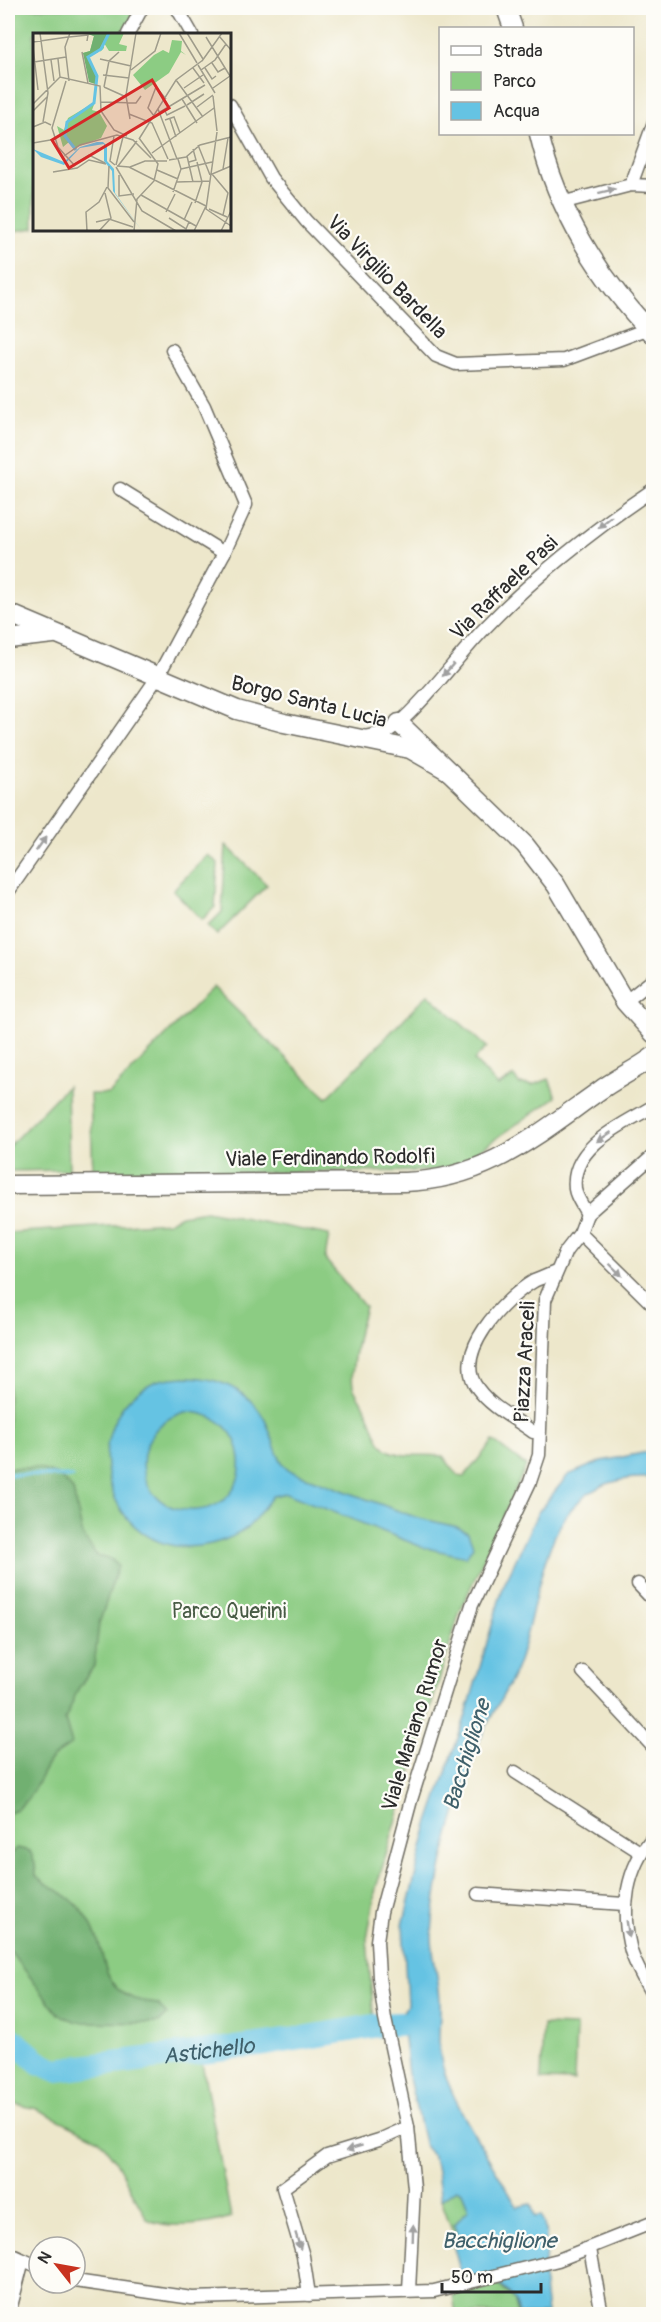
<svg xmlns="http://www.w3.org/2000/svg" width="661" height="2322" viewBox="0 0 661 2322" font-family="Pangolin,sans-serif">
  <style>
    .green { fill: #8ccc83; stroke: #5c7c57; stroke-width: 1.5 }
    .forest { fill: #71b071; stroke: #4e6e4e; stroke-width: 1.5 }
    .water { fill: #65c3e3; stroke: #487787; stroke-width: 1.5; fill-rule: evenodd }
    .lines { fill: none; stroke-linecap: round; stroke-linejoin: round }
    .stream { stroke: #65c3e3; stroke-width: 4 }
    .river { stroke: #65c3e3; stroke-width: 24 }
    .street-casing { stroke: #6f6d63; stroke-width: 15 }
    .secondary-casing { stroke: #6f6d63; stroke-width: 21 }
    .street { stroke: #fff; stroke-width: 12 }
    .secondary { stroke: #fff; stroke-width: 18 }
    .oneway { fill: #a0a0a0 }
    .labels { text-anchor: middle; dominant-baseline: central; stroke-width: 4.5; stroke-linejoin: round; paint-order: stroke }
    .street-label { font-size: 21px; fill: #2b2b2b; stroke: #fdfcf7 }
    .park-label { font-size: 21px; fill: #485b45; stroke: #fdfcf7 }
    .water-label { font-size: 22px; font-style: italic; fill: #3f606b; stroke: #fdfcf7 }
    .inset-river { fill: none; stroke: #65c3e3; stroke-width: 3 }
    .inset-road { fill: none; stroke: #9f9c8b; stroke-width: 1.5 }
    .view { fill: #d62828; fill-opacity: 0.15; stroke: #d62828; stroke-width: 3 }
    .inset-edge { fill: none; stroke: #2b2b2b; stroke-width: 3 }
  </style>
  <rect width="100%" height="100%" fill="#fdfcf7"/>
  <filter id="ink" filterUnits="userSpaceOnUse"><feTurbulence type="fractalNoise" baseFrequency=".0167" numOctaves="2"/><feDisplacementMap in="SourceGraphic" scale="12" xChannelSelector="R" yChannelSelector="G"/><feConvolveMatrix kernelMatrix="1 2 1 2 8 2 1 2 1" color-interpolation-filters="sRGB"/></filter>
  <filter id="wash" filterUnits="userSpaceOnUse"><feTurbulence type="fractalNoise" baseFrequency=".008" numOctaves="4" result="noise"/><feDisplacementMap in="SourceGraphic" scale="24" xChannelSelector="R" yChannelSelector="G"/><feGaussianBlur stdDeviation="1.35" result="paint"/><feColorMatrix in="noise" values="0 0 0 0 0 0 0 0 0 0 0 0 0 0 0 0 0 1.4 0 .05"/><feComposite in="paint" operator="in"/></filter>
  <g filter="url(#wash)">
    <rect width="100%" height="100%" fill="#ede7cb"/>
    <g class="green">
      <path d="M8 8H131L134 32 132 34H34V228L8 232Z"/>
      <path d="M226 845 267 885 217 935 208 926 222 912Z"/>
      <path d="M208 855 218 863 215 907 202 920 173 890Z"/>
      <path d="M213 987 327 1098 428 994 487 1047 474 1060 498 1086 514 1076 519 1084 533 1085 549 1079 556 1097 449 1171 93 1174 90 1094H109Z"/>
      <path d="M67 1086 69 1170 8 1171V1147Z"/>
      <path d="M206 1211 329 1235 325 1259 365 1307C360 1324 348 1374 354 1389 359 1399 366 1408 370 1418 374 1428 378 1444 388 1450 401 1458 426 1454 443 1456L458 1476 464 1477 493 1441 526 1466 460 1611 376 1888 367 1939 375 2034 308 2041 258 2054 202 2063 231 2217C208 2225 169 2230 147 2219L115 2160 99 2139 37 2109 16 2104 8 2106V1233L168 1222 181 1215Z"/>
      <path d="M543 2025 576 2026 574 2081 541 2080Z"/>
      <path d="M456 2189 462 2192 469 2209 454 2225 457 2234 454 2235 441 2200Z"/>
      <path d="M498 2285 514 2299 518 2314H456L453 2295Z"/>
    </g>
    <g class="forest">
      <path d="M8 1468H37L58 1475 73 1490 83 1536 97 1556 112 1560 118 1566 99 1624 94 1666 78 1689 65 1720 72 1744C64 1750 55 1753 49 1762 35 1784 33 1802 8 1814Z"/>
      <path d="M17 1848 30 1851 35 1863 36 1876C54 1890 73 1896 86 1916 115 1958 89 1995 158 2004L167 2015 159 2023 77 2022 58 2014 8 1948V1858Z"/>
    </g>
    <g class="water">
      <path d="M185 1377C223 1377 257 1394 270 1432 275 1446 277 1458 288 1470L415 1517 457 1527 468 1533 473 1546 466 1557 422 1547 286 1493 273 1496C265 1505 258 1516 250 1525 237 1537 216 1544 199 1546 105 1558 70 1421 154 1382 163 1378 175 1378 185 1377ZM185 1412C254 1411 259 1506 196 1510 133 1515 123 1429 185 1412Z"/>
      <path d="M653 1451V1478C541 1472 545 1584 519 1661 509 1691 488 1717 477 1747 456 1805 436 1870 432 1932 431 1954 439 1977 440 2000 441 2017 437 2037 440 2054 446 2098 495 2165 517 2207L531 2204 535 2217 541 2215C549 2236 546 2250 544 2271 543 2286 546 2300 547 2314H519C512 2283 489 2279 461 2274L451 2237 459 2241 454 2225 469 2209 462 2192 456 2189 441 2200C437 2182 440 2161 425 2147L408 2074 403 2030 401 2029 400 2017 407 2005 403 1925 427 1828 466 1715 503 1587 538 1512 568 1475 602 1461Z"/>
    </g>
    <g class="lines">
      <path class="stream" d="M8 1474 72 1477"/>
      <path class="river" id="s1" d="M8 2036 40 2063 57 2070 266 2044 380 2025 419 2023"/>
    </g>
  </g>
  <g filter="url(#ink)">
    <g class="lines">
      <defs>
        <g id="street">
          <path d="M177 8 192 34"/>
          <path d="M128 34 142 8"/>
          <path d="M230 105 271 178 306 221 436 356 456 364 564 360 647 329"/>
          <path d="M631 185 654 122"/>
          <path d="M561 203 631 185 654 186"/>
          <path d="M120 489 224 553"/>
          <path d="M364 737 387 732 399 723C431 695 455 659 485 628 535 576 593 530 654 489"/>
          <path d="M8 892 157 678 224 553 246 505 204 406 172 350"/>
          <path d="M625 1002 654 979"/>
          <path d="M587 1214C583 1206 576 1197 575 1189 570 1146 624 1124 654 1106"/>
          <path d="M587 1214 654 1155"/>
          <path d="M580 1233 654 1306"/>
          <path d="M533 1432C514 1418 492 1408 478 1389 450 1354 505 1298 534 1281 541 1278 549 1275 556 1272"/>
          <path d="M638 1584 654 1601"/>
          <path d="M583 1672 654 1748"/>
          <path d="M515 1772 640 1852"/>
          <path d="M654 1836C626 1868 620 1910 631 1951 636 1967 646 1983 654 1998"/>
          <path d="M478 1894 624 1904"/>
          <path d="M590 2249 602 2314"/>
          <path d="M8 2253 39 2267"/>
          <path d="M75 2281 192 2298 434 2291 558 2260 654 2222"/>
          <path d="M409 2291 414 2188 408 2127 385 2019 379 1977 377 1941 381 1912 411 1800 472 1605 530 1482 539 1455 545 1300 566 1251 580 1233 587 1214"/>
          <path d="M309 2295 303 2256 283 2188 327 2156 379 2140 408 2127"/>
          <path d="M9 2314 23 2260"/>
        </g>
        <g id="secondary">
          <path d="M506 8 513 28"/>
          <path d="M539 134C557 210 599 279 654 335"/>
          <path d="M8 613 237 710 284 723 410 749 450 772"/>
          <path d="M8 639 53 634"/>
          <path d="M399 723 525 845 556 885 625 1002 654 1034"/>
          <path d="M8 1185 404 1182C486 1180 535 1136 599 1091 617 1078 637 1069 654 1056"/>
        </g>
      </defs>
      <use href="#street" class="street-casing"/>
      <use href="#secondary" class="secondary-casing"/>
      <use href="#street" class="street"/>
      <use href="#secondary" class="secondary"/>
    </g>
    <defs><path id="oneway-solid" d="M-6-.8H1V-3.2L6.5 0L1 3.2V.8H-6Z" transform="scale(1.5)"/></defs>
    <g class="oneway">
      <use href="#oneway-solid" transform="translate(607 191) rotate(-14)"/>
      <use href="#oneway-solid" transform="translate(605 522) rotate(141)"/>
      <use href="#oneway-solid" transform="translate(448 670) rotate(131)"/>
      <use href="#oneway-solid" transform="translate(41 844) rotate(-55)"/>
      <use href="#oneway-solid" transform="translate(604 1137) rotate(147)"/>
      <use href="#oneway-solid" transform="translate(616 1270) rotate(44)"/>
      <use href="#oneway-solid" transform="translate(628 1929) rotate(81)"/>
      <use href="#oneway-solid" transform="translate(354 2148) rotate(163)"/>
      <use href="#oneway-solid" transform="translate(413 2233) rotate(-88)"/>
      <use href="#oneway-solid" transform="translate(298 2241) rotate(73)"/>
    </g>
  </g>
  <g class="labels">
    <g class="street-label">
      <text transform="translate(387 277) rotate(46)">Via Virgilio Bardella</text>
      <text transform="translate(504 588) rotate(-44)">Via Raffaele Pasi</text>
      <text transform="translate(309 702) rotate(14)">Borgo Santa Lucia</text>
      <text transform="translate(330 1158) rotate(-1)">Viale Ferdinando Rodolfi</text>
      <text transform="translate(525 1362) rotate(-87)">Piazza Araceli</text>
      <text transform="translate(415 1725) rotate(-73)">Viale Mariano Rumor</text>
    </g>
    <g class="park-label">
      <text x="229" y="1611">Parco Querini</text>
    </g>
    <g class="water-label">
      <text transform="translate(467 1755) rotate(-73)">Bacchiglione</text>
      <text stroke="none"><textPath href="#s1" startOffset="213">Astichello</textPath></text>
      <text x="499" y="2241">Bacchiglione</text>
    </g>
  </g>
  <g transform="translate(33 33)">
    <rect width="198" height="198" fill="#ede7cb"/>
    <path d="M52 0H76L72 2 70 9 77 0H91L86 11 94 13 93 18H76L71 10V15L67 19 69 15V12L55 24 64 44 62 51 50 20 57 18 61 3ZM139 7 149 8 148 18 153 22 148 19 136 40 112 57 100 42 121 22 130 17 136 20ZM62 69 59 77 66 79 74 93 68 105 41 115 36 109 30 114 24 93 31 97 35 85Z" fill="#8ccc83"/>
    <path d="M52 0H76L65 19 55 24 64 44 62 51 56 49 50 20 57 18 61 3Z" fill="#71b071"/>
    <path d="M64 109H70L74 113V128L81 136 82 160 109 198 80 158 79 138 71 128V111L47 115 31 132 8 124 0 116 31 129 47 114Z" fill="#65c3e3"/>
    <path class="inset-river" d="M43 117 32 103 34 89 61 70 64 43 55 24 68 16 76 0"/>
    <path class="inset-road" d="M7 0 15 60 10 89M146 0 164 30M154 0 170 26M186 3 198 17M36 4 55 2 54 8M173 4 197 43M0 9 35 4M0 14 5 57M49 19 55 50M25 26 27 44M67 26 98 33M18 27 21 48M169 28 189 0M1 29 33 24M179 30 185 39 192 35M165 32 182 60M160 35 171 50M172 35 179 46 183 43M98 37 122 18 128 0M168 37 182 27 193 11M70 42 96 45M143 47 170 84M33 48 19 95 25 114 42 133M36 48 32 14 37 0M71 54 76 28 86 19M71 54 91 63M151 55 170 42M180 55 197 43M93 62 103 0M93 63 97 86M180 63 184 98M149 66 164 90M68 69 103 70 108 63M0 71 27 44 67 53 68 78 81 97 94 103M154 72 171 61M164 74 180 62M125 76 144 126M0 78 14 64M132 78 134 82 152 73M127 79 172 52M96 81 119 90 135 126M121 83 115 75 123 54 133 66M137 86 143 104M132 87 141 84 147 100M0 94 12 89 18 92M184 99 173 176 198 193M81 103 77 128 82 132M106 106 143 47 170 27M0 110 23 106M165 112 177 142M119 120 181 75M31 123 47 112 84 102 100 107 118 125M154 123 160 149M136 127 153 124 167 112 198 104M156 129 163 127 160 116M40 132 56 122 72 130M83 132 90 104M76 133 75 155 101 189M84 133 96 134 173 173M85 133 104 108M83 134 109 178 143 198M97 134 112 128H134M148 136 179 129M190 136 195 105M124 137 145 146M20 139 44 135 56 127 73 131M86 142V163L101 161M144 149 177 148M140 159 148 136 145 126M108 162 163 193M162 170 169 149 164 129M176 176 194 184M133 179 142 161M190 182 195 160 179 141 198 133M136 185 153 196 156 189M151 187 159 169M63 189 76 186 100 194M54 198 53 179 66 169 74 154M66 198 78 185 72 160M101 198 104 166 121 148 125 131 106 105M161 198 173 173M188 198 198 178"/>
    <path class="view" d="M119 47 136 75 36 135 19 107Z"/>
    <rect width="198" height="198" class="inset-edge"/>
  </g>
  <rect width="661" height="2322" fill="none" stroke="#fdfcf7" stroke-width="30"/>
  <rect x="439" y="27" width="195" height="108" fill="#fdfcf7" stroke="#a9a8a5" stroke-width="1.5"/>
  <rect x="451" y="46" width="30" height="9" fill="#ffffff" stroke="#a9a8a5" stroke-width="1.5"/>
  <text x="493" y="57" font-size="18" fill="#2b2b2b">Strada</text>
  <rect x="451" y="72" width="30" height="18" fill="#8ccc83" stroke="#a9a8a5" stroke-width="1.5"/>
  <text x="493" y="87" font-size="18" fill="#2b2b2b">Parco</text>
  <rect x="451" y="102" width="30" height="18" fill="#65c3e3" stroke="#a9a8a5" stroke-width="1.5"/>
  <text x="493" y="117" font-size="18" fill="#2b2b2b">Acqua</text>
  <g transform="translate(57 2265) rotate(301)"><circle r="28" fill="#fdfcf7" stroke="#a9a8a5" stroke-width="1.5"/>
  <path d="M0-4.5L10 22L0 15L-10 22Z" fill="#c8321e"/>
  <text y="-9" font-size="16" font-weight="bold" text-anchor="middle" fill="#2b2b2b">N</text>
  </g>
  <path d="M442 2283v9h99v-9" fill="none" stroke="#2b2b2b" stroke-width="3"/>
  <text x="451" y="2283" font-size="18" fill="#2b2b2b" stroke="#fdfcf7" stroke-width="4.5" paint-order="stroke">50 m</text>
</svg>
